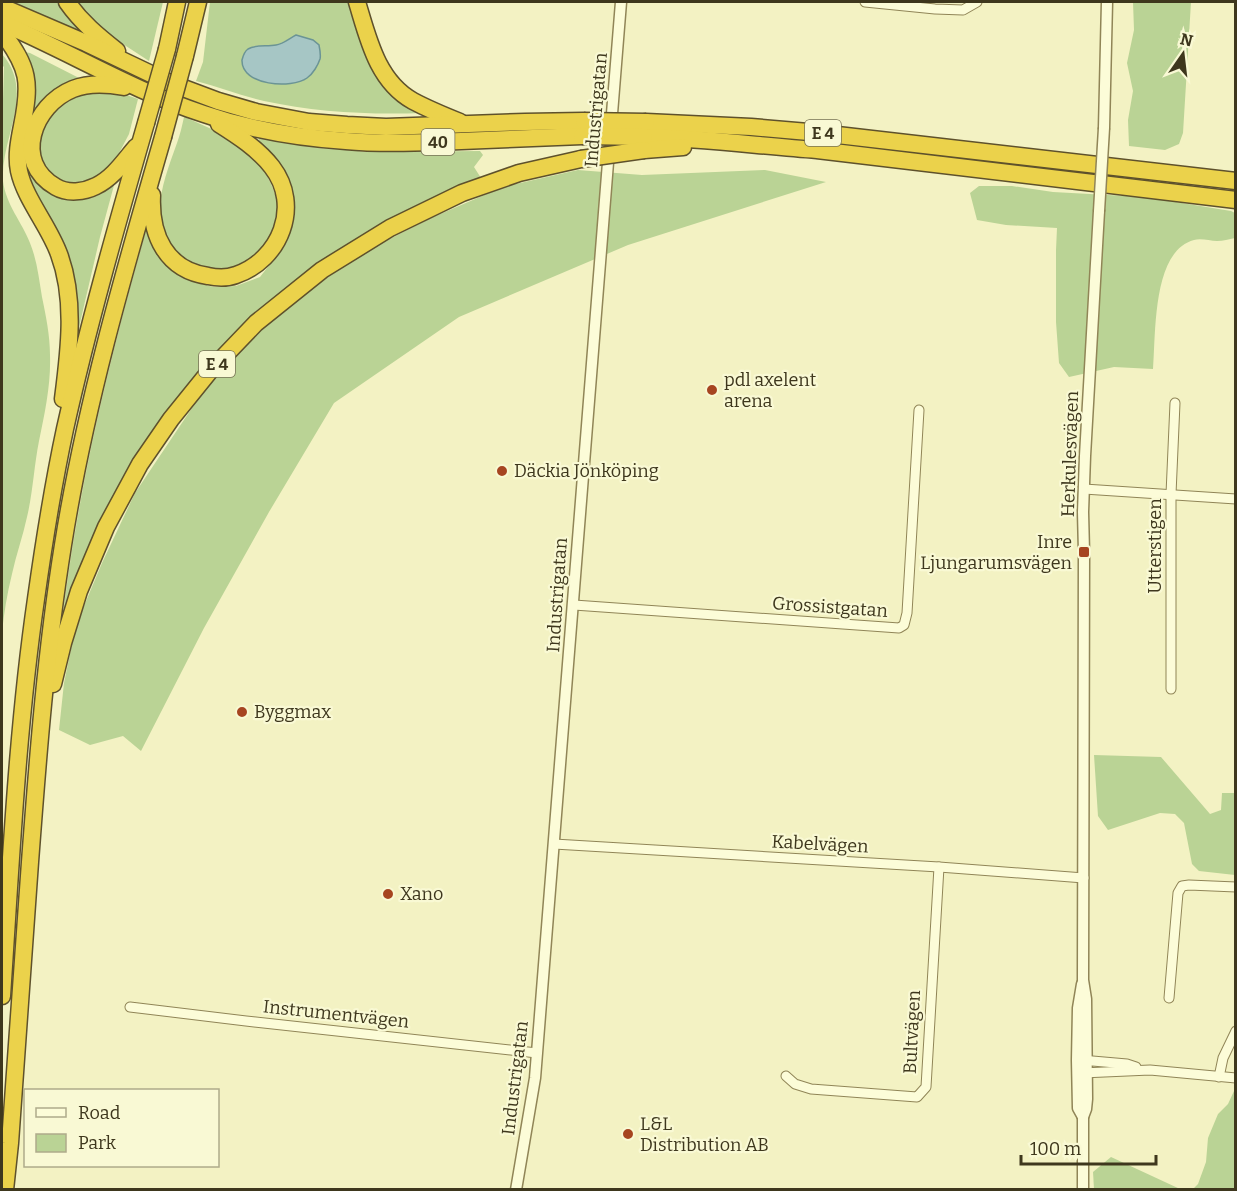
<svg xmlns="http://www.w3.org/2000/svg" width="1237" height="1191" viewBox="0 0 1237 1191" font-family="Bitter,serif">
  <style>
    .green { fill: #bad395; fill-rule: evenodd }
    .water { fill: #a6c6c5; stroke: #6b9495; stroke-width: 1.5 }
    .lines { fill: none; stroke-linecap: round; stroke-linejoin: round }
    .minor-casing { stroke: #908557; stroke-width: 11 }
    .tertiary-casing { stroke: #908557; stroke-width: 13 }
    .motorway-casing { stroke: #5e512c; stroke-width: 19 }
    .minor { stroke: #fcfcd8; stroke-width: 9 }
    .tertiary { stroke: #fcfcd8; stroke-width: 10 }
    .motorway { stroke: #ebd24b; stroke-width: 16 }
    .tertiary-bridge-casing { stroke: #908557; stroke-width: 13; stroke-linecap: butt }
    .motorway-bridge-casing { stroke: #5e512c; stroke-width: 19; stroke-linecap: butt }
    .tertiary-bridge { stroke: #fcfcd8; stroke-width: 10 }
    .motorway-bridge { stroke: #ebd24b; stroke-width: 16 }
    .poi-dot { fill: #a64520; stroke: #f9f9d4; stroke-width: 2 }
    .labels { text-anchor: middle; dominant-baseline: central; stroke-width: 4.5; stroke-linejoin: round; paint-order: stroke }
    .shield { fill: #f9f9d4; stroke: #767154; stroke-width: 1.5 }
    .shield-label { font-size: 16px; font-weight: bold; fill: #3e371d }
    .street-label { font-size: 18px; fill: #3e371d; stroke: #f9f9d4 }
    .poi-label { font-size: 18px; fill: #3e371d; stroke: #f9f9d4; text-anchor: start }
  </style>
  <rect width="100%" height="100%" fill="#f3f2c3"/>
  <g class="green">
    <path d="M7 2H61L90 36Z"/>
    <path d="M76 2H163L149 61 106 33 86 16Z"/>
    <path d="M210 2H351L363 41 422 113C369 115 315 112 264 101 241 96 219 87 196 81L203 62ZM297 35 246 73 242 64 243 57 254 46 277 45Z"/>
    <path d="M1133 2H1191L1183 133 1179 144 1165 150 1129 146 1128 120 1133 91 1127 63 1134 30Z"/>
    <path d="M25 52 30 53 83 80 29 124 54 194 70 200 88 198 116 178 100 237 73 353 72 302 25 178Z"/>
    <path d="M2 54C36 92 0 139 3 181 6 205 22 222 30 243 37 260 39 279 42 297 46 316 50 336 50 355 51 384 45 412 39 441 34 466 33 492 27 517 23 536 16 555 12 574 7 594 4 613 2 632V108L3 99 4 67 2 65Z"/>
    <path d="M90 89 118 92 138 99 129 134 116 159 94 181 65 187 40 164 37 139 52 112 70 96Z"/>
    <path d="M184 117C208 127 236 139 255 158 266 170 281 200 278 216 273 243 250 267 223 271 218 271 211 269 205 268 189 265 182 261 172 247 165 236 160 228 160 214 159 190 169 166 177 143 180 135 182 126 184 117Z"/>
    <path d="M260 137 292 144 367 152 480 151 483 155 474 167 481 178 369 232 174 406 61 628C66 590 71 552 78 515 95 418 120 322 147 227L175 270 197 283 214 287 236 286 260 277 274 259 289 233 275 159 258 141Z"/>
    <path d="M578 170 642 175 765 170 826 182 628 245 459 317 334 403 269 512 204 628 141 751 123 736 90 745 59 730 64 683 76 625 102 563 135 493 200 396 242 346 282 312 356 256 431 218 503 187Z"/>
    <path d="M979 186H1012L1053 192 1145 197 1231 211 1235 213V238C1229 239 1223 241 1217 241 1210 241 1201 238 1194 240 1152 251 1156 334 1153 369L1114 367 1069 377 1059 363 1056 322V250L1057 228 1006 225 977 220 970 193Z"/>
    <path d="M1094 755 1161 757 1210 814 1221 810 1222 793H1235V875L1199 871 1192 864 1184 823 1175 814 1160 813 1108 830 1098 816Z"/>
    <path d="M1234 1091H1236L1235 1189H1193L1198 1184 1206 1162 1208 1138 1218 1114 1228 1104Z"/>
    <path d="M1111 1157 1180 1189H1094L1093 1172Z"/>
  </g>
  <path class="water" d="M296 35 313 40 319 45C320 50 321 55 320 59 318 65 313 74 307 78 292 89 241 86 242 60 243 56 245 51 248 49 256 44 267 47 276 45 283 44 290 38 296 35Z"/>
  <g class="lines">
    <defs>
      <g id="minor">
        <path d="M865 2 935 9 963 10 977 2"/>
        <path d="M1084 489 1236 499"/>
        <path d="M574 605 899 628 904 625 907 613 919 410"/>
        <path d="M1171 689V494L1175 403"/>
        <path d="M554 844 939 867 1084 878"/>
        <path d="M1169 998 1178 893 1182 886 1189 885 1236 887"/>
        <path d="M130 1007 246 1021 537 1053"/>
        <path d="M1081 1060 1127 1064 1136 1067"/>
        <path d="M1082 1073 1150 1070 1236 1078"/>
        <path d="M786 1076 795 1084 811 1089 917 1097 926 1087 939 867"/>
        <path d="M1219 1077 1223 1058 1236 1031"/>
      </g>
      <g id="tertiary">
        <path d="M611 126 621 2"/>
        <path d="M1104 128 1107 2"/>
        <path d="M1082 984 1078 1008 1077 1060 1078 1108 1083 1117"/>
        <path d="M516 1190 535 1078 537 1053 609 150"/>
        <path d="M1083 1190V1117L1086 1109 1087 1099 1086 999 1083 980 1084 552 1083 512 1085 456 1099 211"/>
      </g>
      <g id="motorway">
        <path d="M67 2C81 22 98 36 117 51"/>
        <path d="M357 2C368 38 377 81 413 101 428 109 445 116 460 122"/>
        <path d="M2 7 86 43 170 83 218 101 256 112 309 122 347 125 386 127 525 122 584 121"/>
        <path d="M2 23C70 52 133 91 204 114 248 129 300 138 346 141 377 144 407 143 437 142 486 140 534 138 582 136"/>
        <path d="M2 32C29 68 31 82 22 126 19 141 16 156 19 171 25 199 49 226 59 254 76 299 69 352 63 399"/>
        <path d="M167 49 177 2"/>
        <path d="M185 56 198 2"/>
        <path d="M124 87C108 84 88 83 73 89 33 105 12 162 56 187 68 194 84 192 96 186 113 178 124 161 136 147"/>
        <path d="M646 122 751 127 820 133 1236 181"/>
        <path d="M644 137C702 138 760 146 817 150L1236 200"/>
        <path d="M644 150 683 147"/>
        <path d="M152 195C150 235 166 270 208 276 217 278 228 278 236 275 280 260 302 206 272 167 258 149 238 136 219 124"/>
        <path d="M53 684 63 643 79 591 106 527 140 464 171 419 209 372 256 323 322 270 390 228 462 193 519 173 581 159"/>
        <path d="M2 996C11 863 17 730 36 599 44 542 53 485 65 429 88 326 117 224 146 123"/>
        <path d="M5 1190 10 1143C17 1049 24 955 30 862 38 755 46 651 63 545 85 406 124 272 163 137"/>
      </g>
    </defs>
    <use href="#minor" class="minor-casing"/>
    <use href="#tertiary" class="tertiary-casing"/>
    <use href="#motorway" class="motorway-casing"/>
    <use href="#minor" class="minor"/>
    <use href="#tertiary" class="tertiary"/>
    <use href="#motorway" class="motorway"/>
    <defs>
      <path id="tertiary-bridge" d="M1099 211 1104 128"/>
      <g id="motorway-bridge">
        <path d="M584 121 646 122"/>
        <path d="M146 123 167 49"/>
        <path d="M582 136 644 137"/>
        <path d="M163 137 185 56"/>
        <path d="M581 159 644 150"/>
      </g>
    </defs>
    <use href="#tertiary-bridge" class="tertiary-bridge-casing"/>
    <use href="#motorway-bridge" class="motorway-bridge-casing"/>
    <use href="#tertiary-bridge" class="tertiary-bridge"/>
    <use href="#motorway-bridge" class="motorway-bridge"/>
  </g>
  <g class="poi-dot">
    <circle cx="712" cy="390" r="6"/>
    <circle cx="502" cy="471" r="6"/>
    <rect x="1078" y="546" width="12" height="12" rx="3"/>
    <circle cx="242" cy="712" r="6"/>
    <circle cx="388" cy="894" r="6"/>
    <circle cx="628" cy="1134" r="6"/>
  </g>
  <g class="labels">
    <g class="shield">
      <rect x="805" y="120" width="36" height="26" rx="4.5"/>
      <rect x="421.5" y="129" width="33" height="26" rx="4.5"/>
      <rect x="199" y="351" width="36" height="26" rx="4.5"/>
    </g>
    <g class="shield-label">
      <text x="823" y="133">E 4</text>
      <text x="438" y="142">40</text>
      <text x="217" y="364">E 4</text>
    </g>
    <g class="street-label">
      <text transform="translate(596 110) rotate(-85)">Industrigatan</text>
      <text transform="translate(1070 454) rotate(-88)">Herkulesvägen</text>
      <text transform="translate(1155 546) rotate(-90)">Utterstigen</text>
      <text transform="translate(557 595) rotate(-86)">Industrigatan</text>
      <text transform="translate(830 607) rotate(4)">Grossistgatan</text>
      <text transform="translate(820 844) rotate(3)">Kabelvägen</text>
      <text transform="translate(336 1014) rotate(6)">Instrumentvägen</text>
      <text transform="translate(912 1032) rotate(-87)">Bultvägen</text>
      <text transform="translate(515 1078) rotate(-83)">Industrigatan</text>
    </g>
    <g class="poi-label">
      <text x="724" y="380">pdl axelent<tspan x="724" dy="21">arena</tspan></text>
      <text x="514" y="471">Däckia Jönköping</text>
      <text x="1072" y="542" text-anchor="end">Inre<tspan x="1072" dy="21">Ljungarumsvägen</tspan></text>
      <text x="254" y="712">Byggmax</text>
      <text x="400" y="894">Xano</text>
      <text x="640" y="1124">L&amp;L<tspan x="640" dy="21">Distribution AB</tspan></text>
    </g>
  </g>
  <rect width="1237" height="1191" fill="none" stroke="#3e371d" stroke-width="6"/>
  <rect x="24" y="1089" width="195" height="78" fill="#f9f9d4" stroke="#aeab8b" stroke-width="1.5"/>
  <rect x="36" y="1108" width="30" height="9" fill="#fcfcd8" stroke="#aeab8b" stroke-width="1.5"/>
  <text x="78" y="1119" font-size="18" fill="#3e371d">Road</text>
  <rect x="36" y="1134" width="30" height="18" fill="#bad395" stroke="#aeab8b" stroke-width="1.5"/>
  <text x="78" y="1149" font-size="18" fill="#3e371d">Park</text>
  <g transform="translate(1183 54) rotate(14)" stroke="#f9f9d4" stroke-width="4.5" paint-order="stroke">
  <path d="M0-4.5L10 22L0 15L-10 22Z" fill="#3e371d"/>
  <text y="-9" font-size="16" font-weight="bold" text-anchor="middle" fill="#3e371d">N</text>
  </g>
  <path d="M1021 1155v9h135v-9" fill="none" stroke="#3e371d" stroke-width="3"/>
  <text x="1030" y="1155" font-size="18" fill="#3e371d" stroke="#f9f9d4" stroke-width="4.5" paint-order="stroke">100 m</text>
</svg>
